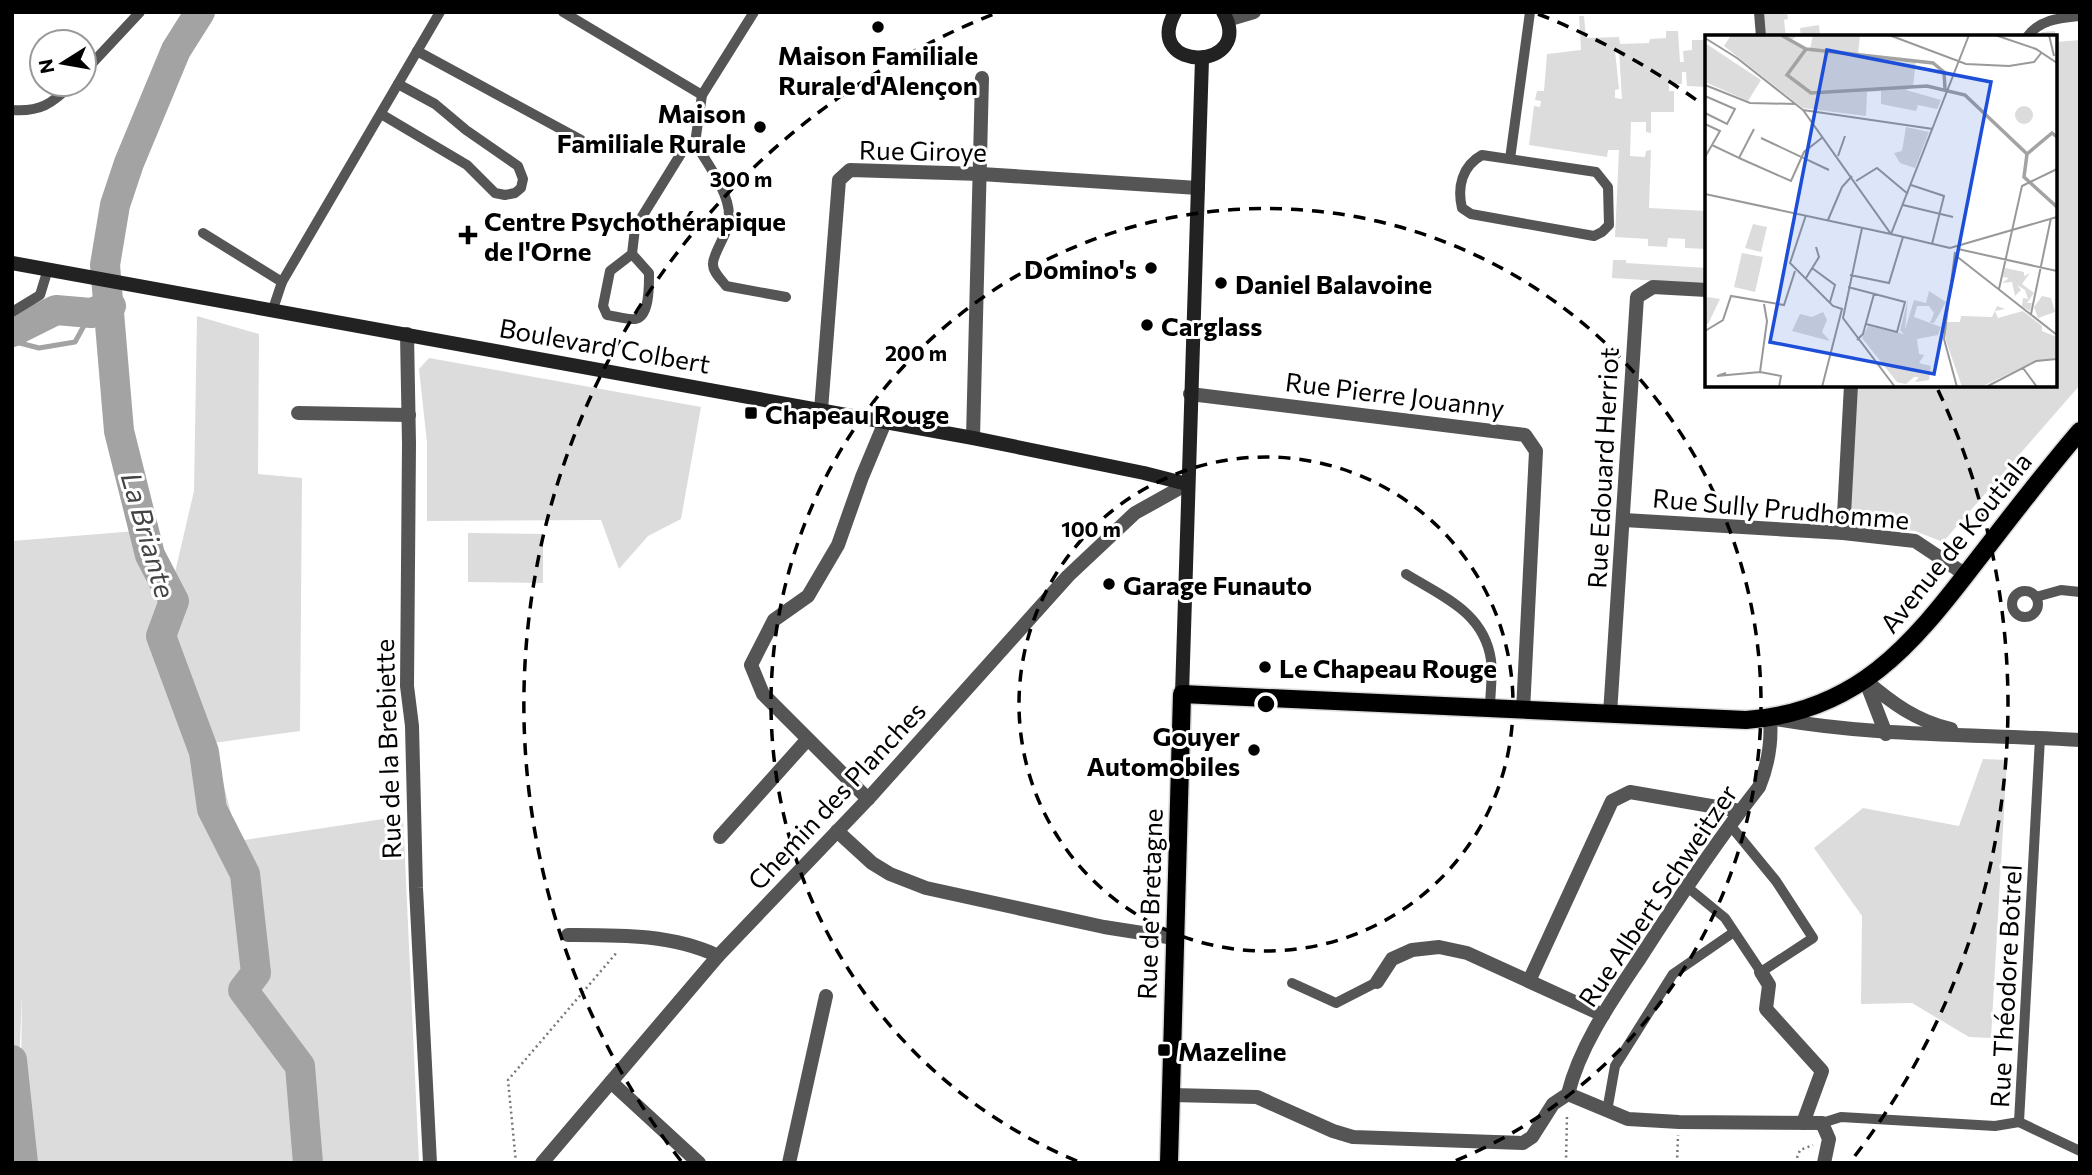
<svg xmlns="http://www.w3.org/2000/svg" width="2092" height="1175" viewBox="0 0 2092 1175" font-family="Commissioner,sans-serif">
  <style>
    .green { fill: #dcdcdc; fill-rule: evenodd }
    .lines { fill: none; stroke-linecap: round; stroke-linejoin: round }
    .stream { stroke: #a3a3a3; stroke-width: 5 }
    .river { stroke: #a3a3a3; stroke-width: 30 }
    .primary-casing { stroke: #dbdbdb; stroke-width: 21 }
    .path { stroke: #777; stroke-width: 2.5; stroke-dasharray: 2 3.5; stroke-linecap: butt }
    .lane { stroke: #555; stroke-width: 10 }
    .street { stroke: #555; stroke-width: 14 }
    .secondary { stroke: #222; stroke-width: 14 }
    .primary { stroke: #000; stroke-width: 18 }
    .ring { fill: none; stroke: #000; stroke-width: 3.5; stroke-dasharray: 12 9 }
    .poi-dot { fill: #000; stroke: #fff; stroke-width: 2.5 }
    .labels { text-anchor: middle; dominant-baseline: central; stroke-width: 6; stroke-linejoin: round; paint-order: stroke }
    .poi-label { font-size: 26px; font-weight: bold; fill: #000; stroke: #fff; text-anchor: start }
    .street-label { font-size: 26px; fill: #000; stroke: #fff }
    .water-label { font-size: 28px; font-style: italic; fill: #444; stroke: #fff }
    .inset-river { fill: none; stroke: #a3a3a3; stroke-width: 3.5 }
    .inset-road { fill: none; stroke: #999; stroke-width: 2 }
    .view { fill: #1d4ed8; fill-opacity: 0.15; stroke: #1d4ed8; stroke-width: 3.5 }
    .inset-edge { fill: none; stroke: #000; stroke-width: 3.5 }
    .centre { fill: #000; stroke: #fff; stroke-width: 3.5 }
    .ring-label { font-size: 21px; text-anchor: middle; font-weight: bold; fill: #000; stroke: #fff; stroke-width: 6; stroke-linejoin: round; paint-order: stroke }
  </style>
  <rect width="100%" height="100%" fill="#fff"/>
  <g class="green">
    <path d="M1761 12H1787L1788 19 1784 20 1786 37H1763Z"/>
    <path d="M1579 16H1584L1586 38 1619 37 1620 44 1649 43 1650 39 1666 38V31H1678L1680 62H1684L1683 51 1692 50V40H1707V87L1687 86 1686 72H1682V84H1669V91H1674V112H1651V133L1646 132V122H1631L1630 156 1645 157 1646 151 1651 150 1649 208 1707 211V249L1685 248V239L1668 238 1667 247 1648 246V239L1615 237 1619 150H1608L1607 157 1529 145 1534 106 1540 107 1541 101 1535 100 1537 91H1544L1547 54 1581 50ZM1619 50 1622 99 1615 98V90L1619 89 1615 51Z"/>
    <path d="M1819 25 1820 37H1801L1800 28Z"/>
    <path d="M2055 31 2056 42 2080 40V385L1943 542 1915 531 1854 526 1849 519 1856 385H2055V37H2036L2042 32Z"/>
    <path d="M1613 260H1626V263L1707 268V284L1612 278Z"/>
    <path d="M197 316 259 334 258 474 302 478 300 731 213 743 238 841 403 816 419 1163H20L22 995 15 1163H12V541L136 531 173 581 194 491Z"/>
    <path d="M429 358 701 407 681 519 648 536 619 569 601 520 427 521V443L419 369Z"/>
    <path d="M468 533 543 534V583L468 582Z"/>
    <path d="M1983 759 2007 760 1991 1038 1969 1037 1912 1003 1861 1004 1862 916 1814 848 1863 808 1959 826Z"/>
  </g>
  <g class="lines">
    <path class="stream" d="M12 341 39 348 75 342 91 313"/>
    <g class="river">
      <path d="M200 12 176 50 129 163 115 205 105 265 119 431 150 555 174 601 161 636 204 752 212 809 245 874 256 973 243 990 300 1066 308 1163"/>
      <path d="M12 332 56 310 91 313 111 306"/>
      <path d="M12 1060 23 1163"/>
    </g>
    <defs>
      <path id="primary" d="M1169 1163 1182 694 1746 720C1857 712 1911 646 1974 564 2009 519 2043 474 2080 431"/>
    </defs>
    <use href="#primary" class="primary-casing"/>
    <g class="path">
      <path d="M516 1163 508 1080 618 951"/>
      <path d="M1566 1163 1567 1114"/>
      <path d="M1677 1163 1678 1135"/>
      <path d="M1795 1163 1800 1150 1813 1145"/>
    </g>
    <g class="lane">
      <path d="M563 12 702 95 754 12"/>
      <path d="M1759 12 1761 37"/>
      <path d="M2027 37C2040 19 2060 18 2080 16"/>
      <path d="M417 51 581 140"/>
      <path d="M84 72 140 12"/>
      <path d="M12 110C40 112 52 104 72 84"/>
      <path d="M381 114 467 165 495 193 505 195 515 193 521 188 523 179 518 166 466 130 435 104 398 84"/>
      <path d="M695 143C707 163 730 193 729 217 729 233 714 251 713 263 712 272 722 280 726 286L786 297"/>
      <path d="M1482 155 1596 172 1608 187 1609 225 1602 232 1594 236 1471 214 1462 208C1457 187 1462 166 1482 155Z"/>
      <path d="M1510 159 1530 12"/>
      <path d="M203 233 282 282"/>
      <path d="M632 254 649 273C649 285 650 317 635 319 626 320 615 316 607 315L603 306 610 271 632 254 635 228 682 152 695 143 702 95"/>
      <path d="M273 309 282 282 440 12"/>
      <path d="M12 312 40 295 48 269"/>
      <path d="M1406 574C1443 597 1484 612 1491 660 1493 676 1490 693 1490 709"/>
      <circle cx="2025" cy="604" r="13"/>
      <path d="M2036 597 2061 590 2080 592"/>
      <path d="M1686 886 1725 918 1761 972 1813 938 1776 881 1730 825"/>
      <path d="M1292 983 1336 1003 1377 982"/>
      <path d="M1607 1111 1615 1066 1673 974 1734 932"/>
      <path d="M2019 1122 2080 1151"/>
      <path d="M1822 1123 1841 1117 1995 1126 2019 1122 2040 738"/>
    </g>
    <g class="street">
      <path d="M1227 20 1254 12"/>
      <path d="M407 334 409 444 407 686 412 726 416 888 430 1163"/>
      <path d="M1190 394 1525 435 1536 451 1523 711"/>
      <path d="M821 410 839 180 850 170 981 174 1198 188"/>
      <path d="M298 413 409 415"/>
      <path d="M973 438 982 78"/>
      <path d="M1624 520 1843 533 1915 541 1966 575"/>
      <path d="M1843 533 1851 385"/>
      <path d="M1865 680C1892 703 1916 721 1951 729"/>
      <path d="M1866 682 1886 734"/>
      <path d="M1610 714 1637 297 1653 287 1707 290"/>
      <path d="M868 799 763 694 751 665 774 620 808 596 838 545 862 477 885 422"/>
      <path d="M837 831 872 863 890 874 926 888 1104 927 1174 938"/>
      <path d="M720 837 807 740"/>
      <path d="M568 935C619 935 672 934 718 956"/>
      <path d="M1761 972 1769 985 1766 1009 1822 1071 1803 1123"/>
      <path d="M1529 981 1612 801 1630 792 1740 811"/>
      <path d="M1377 982 1392 959 1412 950 1439 947 1467 953 1603 1015"/>
      <path d="M611 1082 699 1163"/>
      <path d="M1568 1094C1580 1045 1612 1000 1640 958 1678 899 1716 842 1759 787 1768 765 1772 742 1770 718 1875 737 1974 734 2080 740"/>
      <path d="M1568 1094 1628 1119 1679 1122 1822 1123 1829 1139 1824 1163"/>
      <path d="M1171 1095 1257 1097 1333 1131 1353 1137 1523 1143 1532 1137 1553 1104 1568 1094"/>
      <path d="M542 1163 718 956 868 799 1068 576 1135 513 1187 484"/>
      <path d="M789 1163 826 996"/>
    </g>
    <g class="secondary">
      <path d="M1175 12C1141 74 1257 71 1223 12"/>
      <path d="M12 263 973 438 1144 473 1187 484"/>
      <path d="M1182 694 1202 59"/>
    </g>
    <use href="#primary" class="primary"/>
  </g>
  <g class="ring">
    <circle cx="1266" cy="704" r="247"/>
    <path d="M1077 1161A495 495 0 1 1 1455 1161"/>
    <path d="M681 1161A742 742 0 0 1 994 14M1538 14A742 742 0 0 1 1702 104M1938 390A742 742 0 0 1 1851 1161"/>
  </g>
  <g class="poi-dot">
    <circle cx="878" cy="27" r="7"/>
    <circle cx="760" cy="127" r="7"/>
    <path d="M464.5 224.5h7v7h7v7h-7v7h-7v-7h-7v-7h7z"/>
    <circle cx="1151" cy="268" r="7"/>
    <circle cx="1221" cy="283" r="7"/>
    <circle cx="1147" cy="325" r="7"/>
    <rect x="744" y="406" width="14" height="14" rx="3.5"/>
    <circle cx="1109" cy="584" r="7"/>
    <circle cx="1265" cy="667" r="7"/>
    <circle cx="1254" cy="750" r="7"/>
    <rect x="1157" y="1043" width="14" height="14" rx="3.5"/>
  </g>
  <g class="labels">
    <g class="poi-label">
      <text x="878" y="54" text-anchor="middle">Maison Familiale<tspan x="878" dy="30">Rurale d'Alençon</tspan></text>
      <text x="746" y="112" text-anchor="end">Maison<tspan x="746" dy="30">Familiale Rurale</tspan></text>
      <text x="484" y="220">Centre Psychothérapique<tspan x="484" dy="30">de l'Orne</tspan></text>
      <text x="1137" y="268" text-anchor="end">Domino's</text>
      <text x="1235" y="283">Daniel Balavoine</text>
      <text x="1161" y="325">Carglass</text>
      <text x="765" y="413">Chapeau Rouge</text>
      <text x="1123" y="584">Garage Funauto</text>
      <text x="1279" y="667">Le Chapeau Rouge</text>
      <text x="1240" y="735" text-anchor="end">Gouyer<tspan x="1240" dy="30">Automobiles</tspan></text>
      <text x="1178" y="1050">Mazeline</text>
    </g>
    <g class="street-label">
      <text transform="translate(923 150) rotate(1)">Rue Giroye</text>
      <text transform="translate(605 345) rotate(10)">Boulevard Colbert</text>
      <text transform="translate(1395 394) rotate(7)">Rue Pierre Jouanny</text>
      <text transform="translate(1602 468) rotate(-87)">Rue Edouard Herriot</text>
      <text transform="translate(1781 508) rotate(5)">Rue Sully Prudhomme</text>
      <text transform="translate(1955 542) rotate(-51)">Avenue de Koutiala</text>
      <text transform="translate(387 749) rotate(-92)">Rue de la Brebiette</text>
      <text transform="translate(836 795) rotate(-47)">Chemin des Planches</text>
      <text transform="translate(1657 895) rotate(-56)">Rue Albert Schweitzer</text>
      <text transform="translate(1149 904) rotate(-88)">Rue de Bretagne</text>
      <text transform="translate(2005 986) rotate(-87)">Rue Théodore Botrel</text>
    </g>
    <g class="water-label">
      <text transform="translate(149 535) rotate(74)">La Briante</text>
    </g>
  </g>
  <g transform="translate(1705 35)">
    <rect width="352" height="352" fill="#fff"/>
    <path d="M26 0H93L85 6 105 14 108 0H155L153 20 211 26 208 51 201 55 236 65 232 74 213 70 211 76 176 69V56L162 57 161 81 98 73 19 11ZM0 8 56 45 43 66 0 47ZM310 80a9 9 0 1 1 18 0a9 9 0 1 1-18 0ZM201 92 224 97 210 133 195 128 189 118 197 116ZM48 189 62 192 56 217 40 213ZM37 218 58 222 50 257 29 252ZM300 233 319 237V241L325 238 317 249 329 258 322 268H327L325 276 317 271 318 263 323 264 320 255 312 250 316 255 310 261 307 247 297 248 304 243 298 242ZM224 256 241 267 229 288H225L229 278 224 271H212L209 282 236 292 233 300 212 304 214 319 219 320 214 328 226 331 224 345 210 347 214 342H209L201 349 192 347 157 303 163 291 199 299 195 295 203 264 200 295 209 265 221 268ZM337 261 346 263 350 277 333 283 329 272ZM2 262 15 264 3 289 0 288ZM292 271 300 274 290 276 293 283 318 276 337 291V296L352 302V323L326 328 276 352H257L241 306 240 287H255L256 281 287 282ZM118 277 122 285 117 297 125 306 87 296 95 279 107 282Z" fill="#dcdcdc"/>
    <path class="inset-river" d="M76 0 101 14 82 40 106 58 222 51 260 60 322 119 319 142 352 172M101 14 228 28 239 37 240 54M322 119 347 98 352 102"/>
    <path class="inset-road" d="M184 0 261 29 304 31 329 27 337 17M290 0 331 14 352 28M344 0 349 21M0 3 32 23 98 75 186 199 245 213M0 50 45 68 91 69M0 61 30 74 22 89 0 78M98 75 228 94M0 89 15 96 7 110M56 103 124 135M133 121 140 101M0 122 7 110 34 123 49 94M34 123 86 146 99 117 118 102M151 146 172 133 203 159M206 150 239 161 227 209M0 159 186 199 264 0M198 170 248 182M101 180 85 228 128 271 137 274 117 352M123 185 137 152 147 141M157 193 138 283 190 352M245 213 352 182M253 214 352 236M250 217 239 304 252 352M250 220 352 300M107 233 130 250 125 267M145 240 184 248 198 202M101 243 114 222 111 212M143 252 200 267 192 297 161 289M294 254 317 151 352 134M326 279 346 183M0 296 18 285 26 261 79 270 90 236M152 305 158 299 169 259M318 333 332 352M55 337 62 286 59 269M21 338 12 341 55 337 76 341 74 352M281 352 331 326 352 324"/>
    <path class="view" d="M122 15 286 47 229 339 65 307Z"/>
    <rect width="352" height="352" class="inset-edge"/>
  </g>
  <circle cx="1266" cy="704" r="10" class="centre"/>
  <g class="ring-label">
    <text x="741" y="187">300 m</text>
    <text x="916" y="361">200 m</text>
    <text x="1091" y="537">100 m</text>
  </g>
  <rect width="2092" height="1175" fill="none" stroke="#000000" stroke-width="28"/>
  <g transform="translate(63 63) rotate(259)"><circle r="33" fill="#ffffff" stroke="#999999" stroke-width="2"/>
  <path d="M0-5L12 26L0 18L-12 26Z" fill="#000000"/>
  <text y="-10" font-size="19" font-weight="bold" text-anchor="middle" fill="#000000">N</text>
  </g>
</svg>
